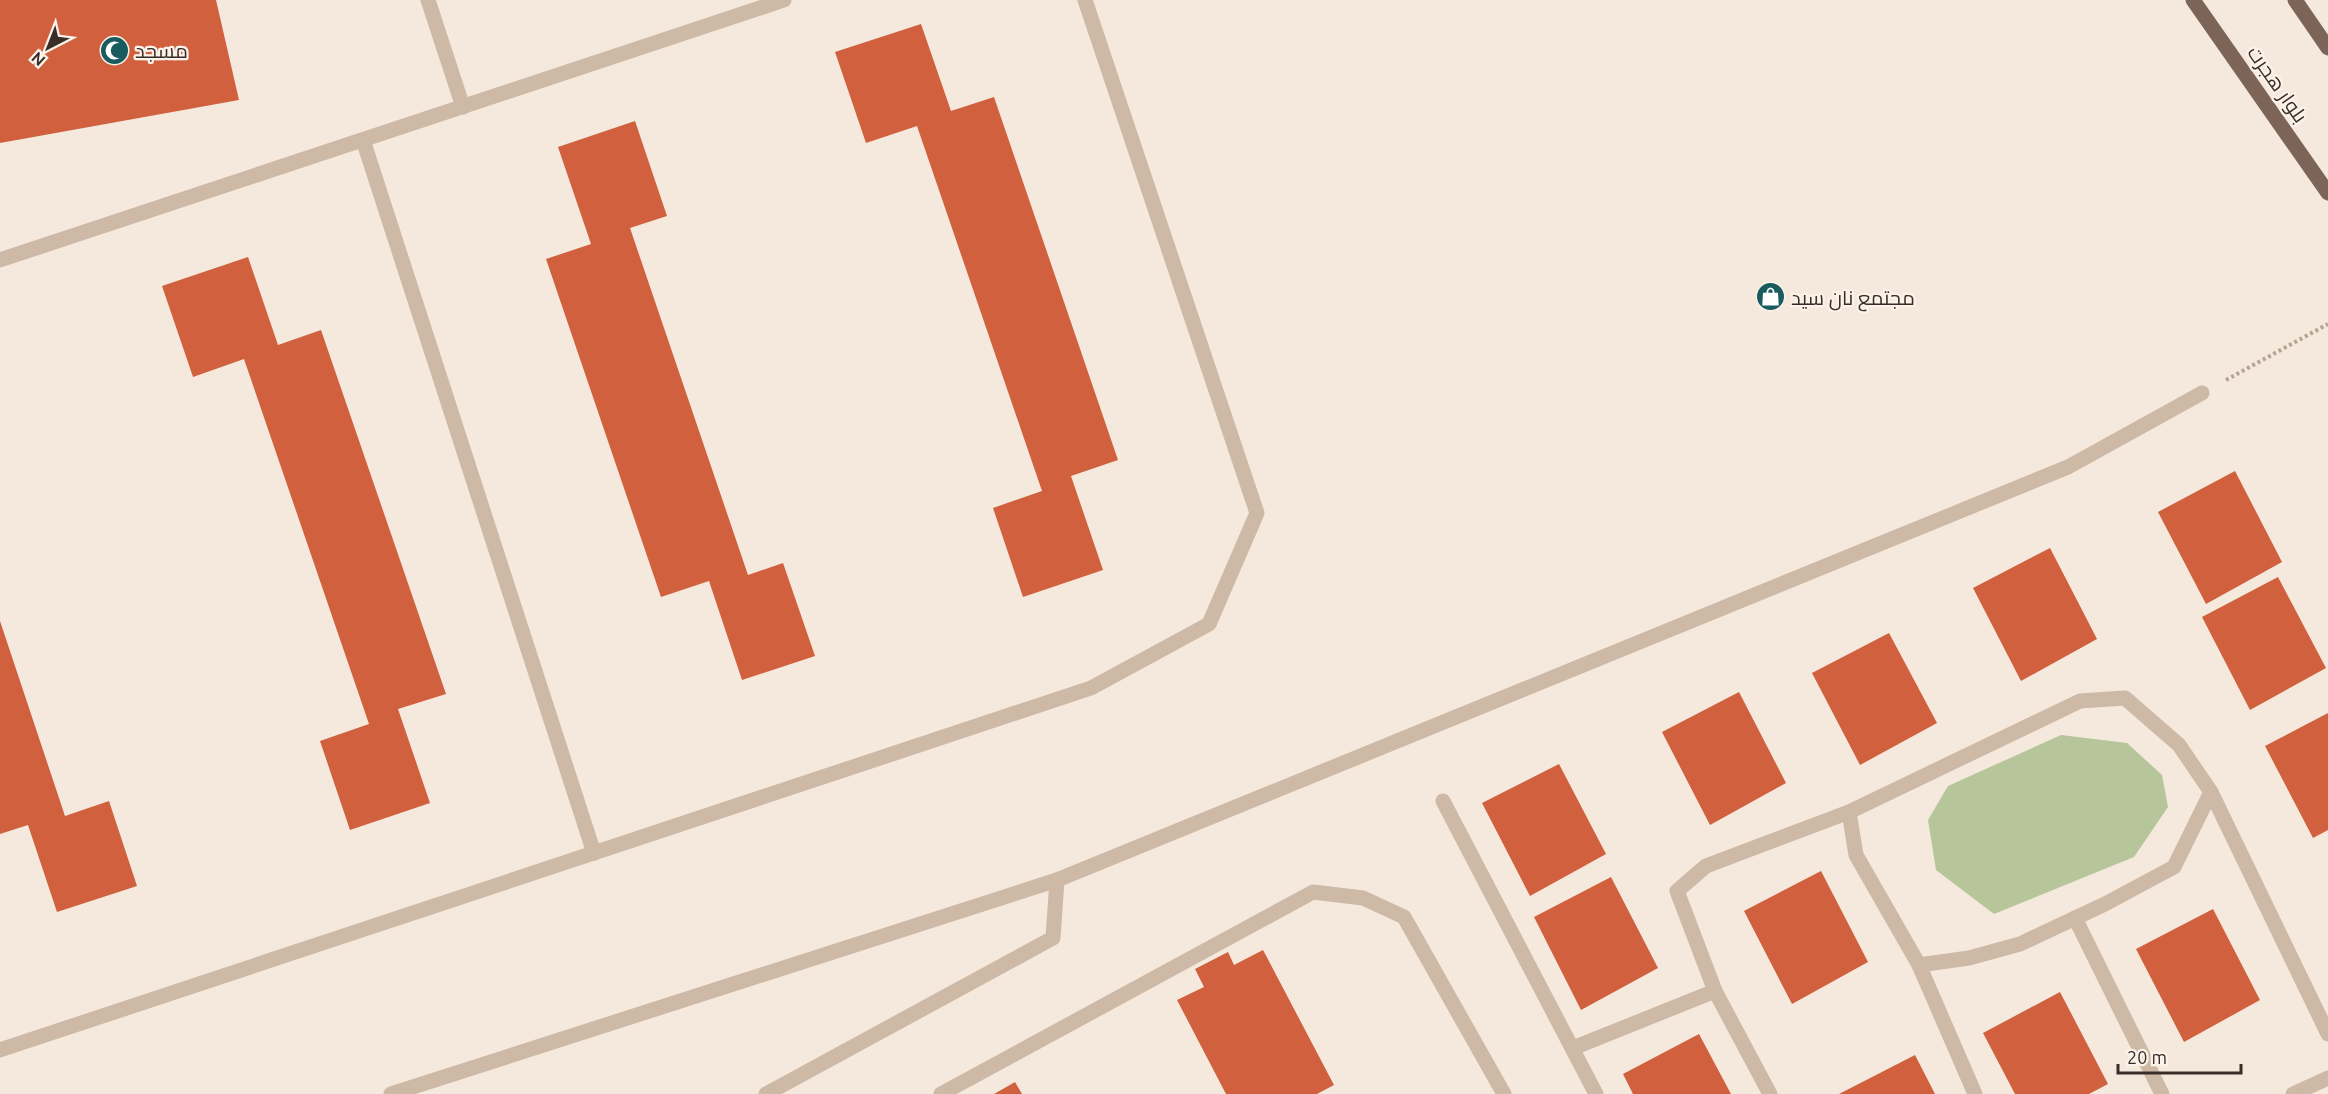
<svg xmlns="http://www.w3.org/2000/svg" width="2328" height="1094" viewBox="0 0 2328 1094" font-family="Ubuntu,Cairo,sans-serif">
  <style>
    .green { fill: #b7c59a }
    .building { fill: #d0603e }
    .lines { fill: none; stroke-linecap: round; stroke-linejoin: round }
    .path { stroke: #baa290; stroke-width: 4; stroke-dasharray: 3 3; stroke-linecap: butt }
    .minor { stroke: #ceb8a6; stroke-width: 15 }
    .major { stroke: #7d6458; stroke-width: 15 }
    .labels { text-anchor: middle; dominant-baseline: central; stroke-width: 4.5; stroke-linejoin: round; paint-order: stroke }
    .poi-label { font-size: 20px; fill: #392d28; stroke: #fbf3e9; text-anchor: start }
    .street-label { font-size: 20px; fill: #392d28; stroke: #fbf3e9 }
  </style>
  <rect width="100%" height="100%" fill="#f4e9dc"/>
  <path class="green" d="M2061 735 2127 743 2162 775 2168 807 2134 857 1994 914 1936 870 1928 820 1948 786Z"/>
  <g class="building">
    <path d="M0 0H216L239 100 0 143Z"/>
    <path d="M921 24 951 111 994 97 1118 460 1071 476 1103 570 1023 597 993 508 1042 491 917 126 866 143 835 52Z"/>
    <path d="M635 121 667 216 630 228 748 575 783 563 815 656 742 680 709 581 661 597 546 259 591 244 558 147Z"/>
    <path d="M248 257 278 345 321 330 446 694 398 709 430 803 350 830 320 741 369 724 244 359 193 377 162 286Z"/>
    <path d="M2235 471 2282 562 2206 604 2158 512Z"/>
    <path d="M2050 548 2097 639 2021 681 1973 588Z"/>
    <path d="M2278 577 2326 668 2250 710 2202 617Z"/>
    <path d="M0 621 65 816 109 801 137 886 57 912 28 825 0 834Z"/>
    <path d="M1889 633 1937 723 1860 765 1812 673Z"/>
    <path d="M1739 692 1786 783 1710 825 1662 732Z"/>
    <path d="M2328 713V830L2313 838 2265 746Z"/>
    <path d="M1559 764 1606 854 1530 896 1482 803Z"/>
    <path d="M1821 871 1868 962 1792 1004 1744 911Z"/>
    <path d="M1611 877 1658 968 1581 1010 1534 917Z"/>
    <path d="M2213 909 2260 1000 2184 1042 2136 949Z"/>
    <path d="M1263 950 1334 1085 1317 1094H1226L1177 1000 1204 987 1195 969 1228 952 1234 965Z"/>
    <path d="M2060 992 2108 1084 2089 1094H2015L1983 1033Z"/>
    <path d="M1699 1034 1731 1094H1633L1623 1074Z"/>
    <path d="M1915 1055 1935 1094H1839Z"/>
    <path d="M1015 1082 1022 1094H994Z"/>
  </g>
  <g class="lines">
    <path class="path" d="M2226 380 2328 324"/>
    <g class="minor">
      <path d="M428 0 463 107"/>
      <path d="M363 140 594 853"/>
      <path d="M0 260 784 0"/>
      <path d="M2211 792 2328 1034"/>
      <path d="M1443 801 1596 1094"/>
      <path d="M2075 918 2162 1094"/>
      <path d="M1919 965 1975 1094"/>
      <path d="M1573 1048 1715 991"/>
      <path d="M0 1050 1091 688 1209 624 1257 513 1085 0"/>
      <path d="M391 1094 1057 880 2068 467 2202 393"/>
      <path d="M766 1094 1053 938 1057 880"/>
      <path d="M941 1094 1313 892 1363 898 1404 917 1504 1094"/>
      <path d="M1770 1094 1715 991 1677 891 1706 866 1849 812 2080 701 2125 698 2179 745 2211 792 2174 867 2105 904 2020 944 1969 958 1919 965 1856 855 1849 812"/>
      <path d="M2293 1094 2328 1078"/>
    </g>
    <g class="major">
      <path d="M2193 0 2328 193"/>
      <path d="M2295 0 2328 48"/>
    </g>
  </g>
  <defs>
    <symbol id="mosque-disc" viewBox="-11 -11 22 22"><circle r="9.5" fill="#195b5f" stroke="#fbf3e9"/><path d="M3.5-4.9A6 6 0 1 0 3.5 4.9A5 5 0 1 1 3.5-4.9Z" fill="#fff"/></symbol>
    <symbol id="shop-disc" viewBox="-11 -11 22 22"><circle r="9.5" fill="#195b5f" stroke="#fbf3e9"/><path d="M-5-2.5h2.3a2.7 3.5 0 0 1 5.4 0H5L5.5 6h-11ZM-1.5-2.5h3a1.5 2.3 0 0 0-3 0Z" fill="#fff"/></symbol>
  </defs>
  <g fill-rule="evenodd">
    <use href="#mosque-disc" x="98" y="34" width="33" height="33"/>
    <use href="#shop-disc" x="1754" y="280" width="33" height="33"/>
  </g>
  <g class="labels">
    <g class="poi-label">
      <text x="135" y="50">مسجد</text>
      <text x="1791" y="297">مجتمع نان سید</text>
    </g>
    <g class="street-label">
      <text transform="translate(2278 84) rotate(55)">بلوار هجرت</text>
    </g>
  </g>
  <g transform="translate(48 48) rotate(222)" stroke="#fbf3e9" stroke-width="4.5" paint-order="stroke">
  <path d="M0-4.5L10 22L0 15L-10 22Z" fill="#392d28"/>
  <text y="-9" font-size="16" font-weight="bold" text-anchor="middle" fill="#392d28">N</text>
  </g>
  <path d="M2118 1064v9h123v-9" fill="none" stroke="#392d28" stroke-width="3"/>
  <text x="2127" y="1064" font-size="18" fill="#392d28" stroke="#fbf3e9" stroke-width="4.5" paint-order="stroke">20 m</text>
</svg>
